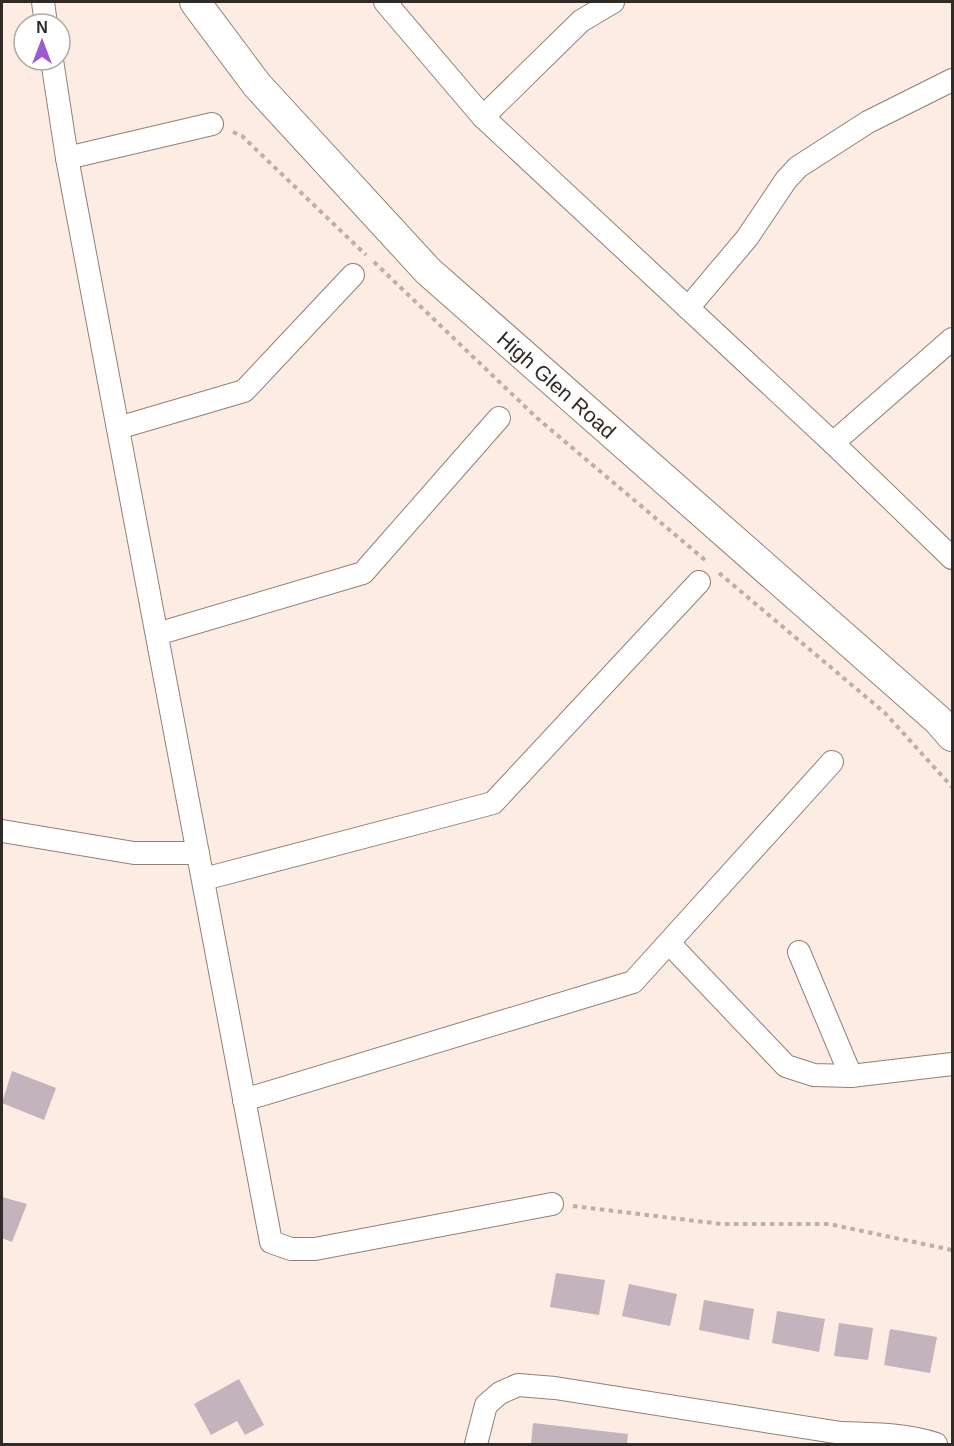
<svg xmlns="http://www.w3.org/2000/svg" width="954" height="1446" viewBox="0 0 954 1446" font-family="Helvetica,sans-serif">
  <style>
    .building { fill: #c3b3bc }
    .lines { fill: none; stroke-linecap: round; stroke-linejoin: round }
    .minor-casing { stroke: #8f8178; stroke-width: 24 }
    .major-casing { stroke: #8f8178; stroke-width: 32 }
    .path { stroke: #bcafa7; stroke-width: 4; stroke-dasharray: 4.5 4.5; stroke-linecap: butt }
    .minor { stroke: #fff; stroke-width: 22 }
    .major { stroke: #fff; stroke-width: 30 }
    .labels { text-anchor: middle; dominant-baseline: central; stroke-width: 6; stroke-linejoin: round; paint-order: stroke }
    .street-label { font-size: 21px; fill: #312b27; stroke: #fff }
  </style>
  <rect width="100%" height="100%" fill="#fcece3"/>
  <g class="building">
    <path d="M12 1071 56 1088 44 1120 2 1103Z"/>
    <path d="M2 1197 27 1204 12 1242 2 1238Z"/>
    <path d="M556 1273 605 1280 599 1315 550 1307Z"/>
    <path d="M629 1284 677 1294 670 1326 622 1316Z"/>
    <path d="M704 1300 754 1309 749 1340 699 1330Z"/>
    <path d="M777 1311 825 1319 819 1352 772 1343Z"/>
    <path d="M839 1323 873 1328 868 1360 834 1356Z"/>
    <path d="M890 1329 937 1337 930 1373 884 1365Z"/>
    <path d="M239 1379 264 1425 245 1435 237 1421 211 1435 194 1404Z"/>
    <path d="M533 1423 628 1434 627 1444H531Z"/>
  </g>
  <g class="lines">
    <defs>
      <g id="minor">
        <path d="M43 2 46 24"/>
        <path d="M385 2 483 117 833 443 952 558"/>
        <path d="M52 60 67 158 271 1242 291 1249H315L552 1204"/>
        <path d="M483 117 581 21 613 2"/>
        <path d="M67 158 212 124"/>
        <path d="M688 308 747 238 786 180 798 167 868 122 952 80"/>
        <path d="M118 428 244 391 353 275"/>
        <path d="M833 443 952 339"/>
        <path d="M157 634 363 573 499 418"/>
        <path d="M2 831 134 853H198"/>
        <path d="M204 879 493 803 699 582"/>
        <path d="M669 943 786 1066 814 1075 851 1076 952 1064"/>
        <path d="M799 952 851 1076"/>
        <path d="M244 1100 633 982 832 762"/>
        <path d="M476 1444 486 1405 500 1393 518 1385 555 1388 841 1433C873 1434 905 1434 936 1444"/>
      </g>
      <g id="major">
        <path id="s1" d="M195 2 257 85 428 271 938 720 952 736"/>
      </g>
    </defs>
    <use href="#minor" class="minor-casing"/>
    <use href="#major" class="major-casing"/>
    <g class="path">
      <path d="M233 132 242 136 366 255"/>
      <path d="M374 262 537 418 705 560"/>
      <path d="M719 573 885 713 952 787"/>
      <path d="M573 1206 721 1224H829L952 1250"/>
    </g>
    <use href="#minor" class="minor"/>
    <use href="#major" class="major"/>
  </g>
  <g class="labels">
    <g class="street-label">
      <text stroke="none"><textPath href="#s1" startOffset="528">High Glen Road</textPath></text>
    </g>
  </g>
  <rect width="954" height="1446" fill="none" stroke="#312b27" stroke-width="6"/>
  <g transform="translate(42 42)"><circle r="28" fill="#ffffff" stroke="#adaaa9" stroke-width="1.5"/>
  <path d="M0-4.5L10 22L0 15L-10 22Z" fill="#9b5ad0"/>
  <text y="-9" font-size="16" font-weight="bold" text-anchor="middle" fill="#312b27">N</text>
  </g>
</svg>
